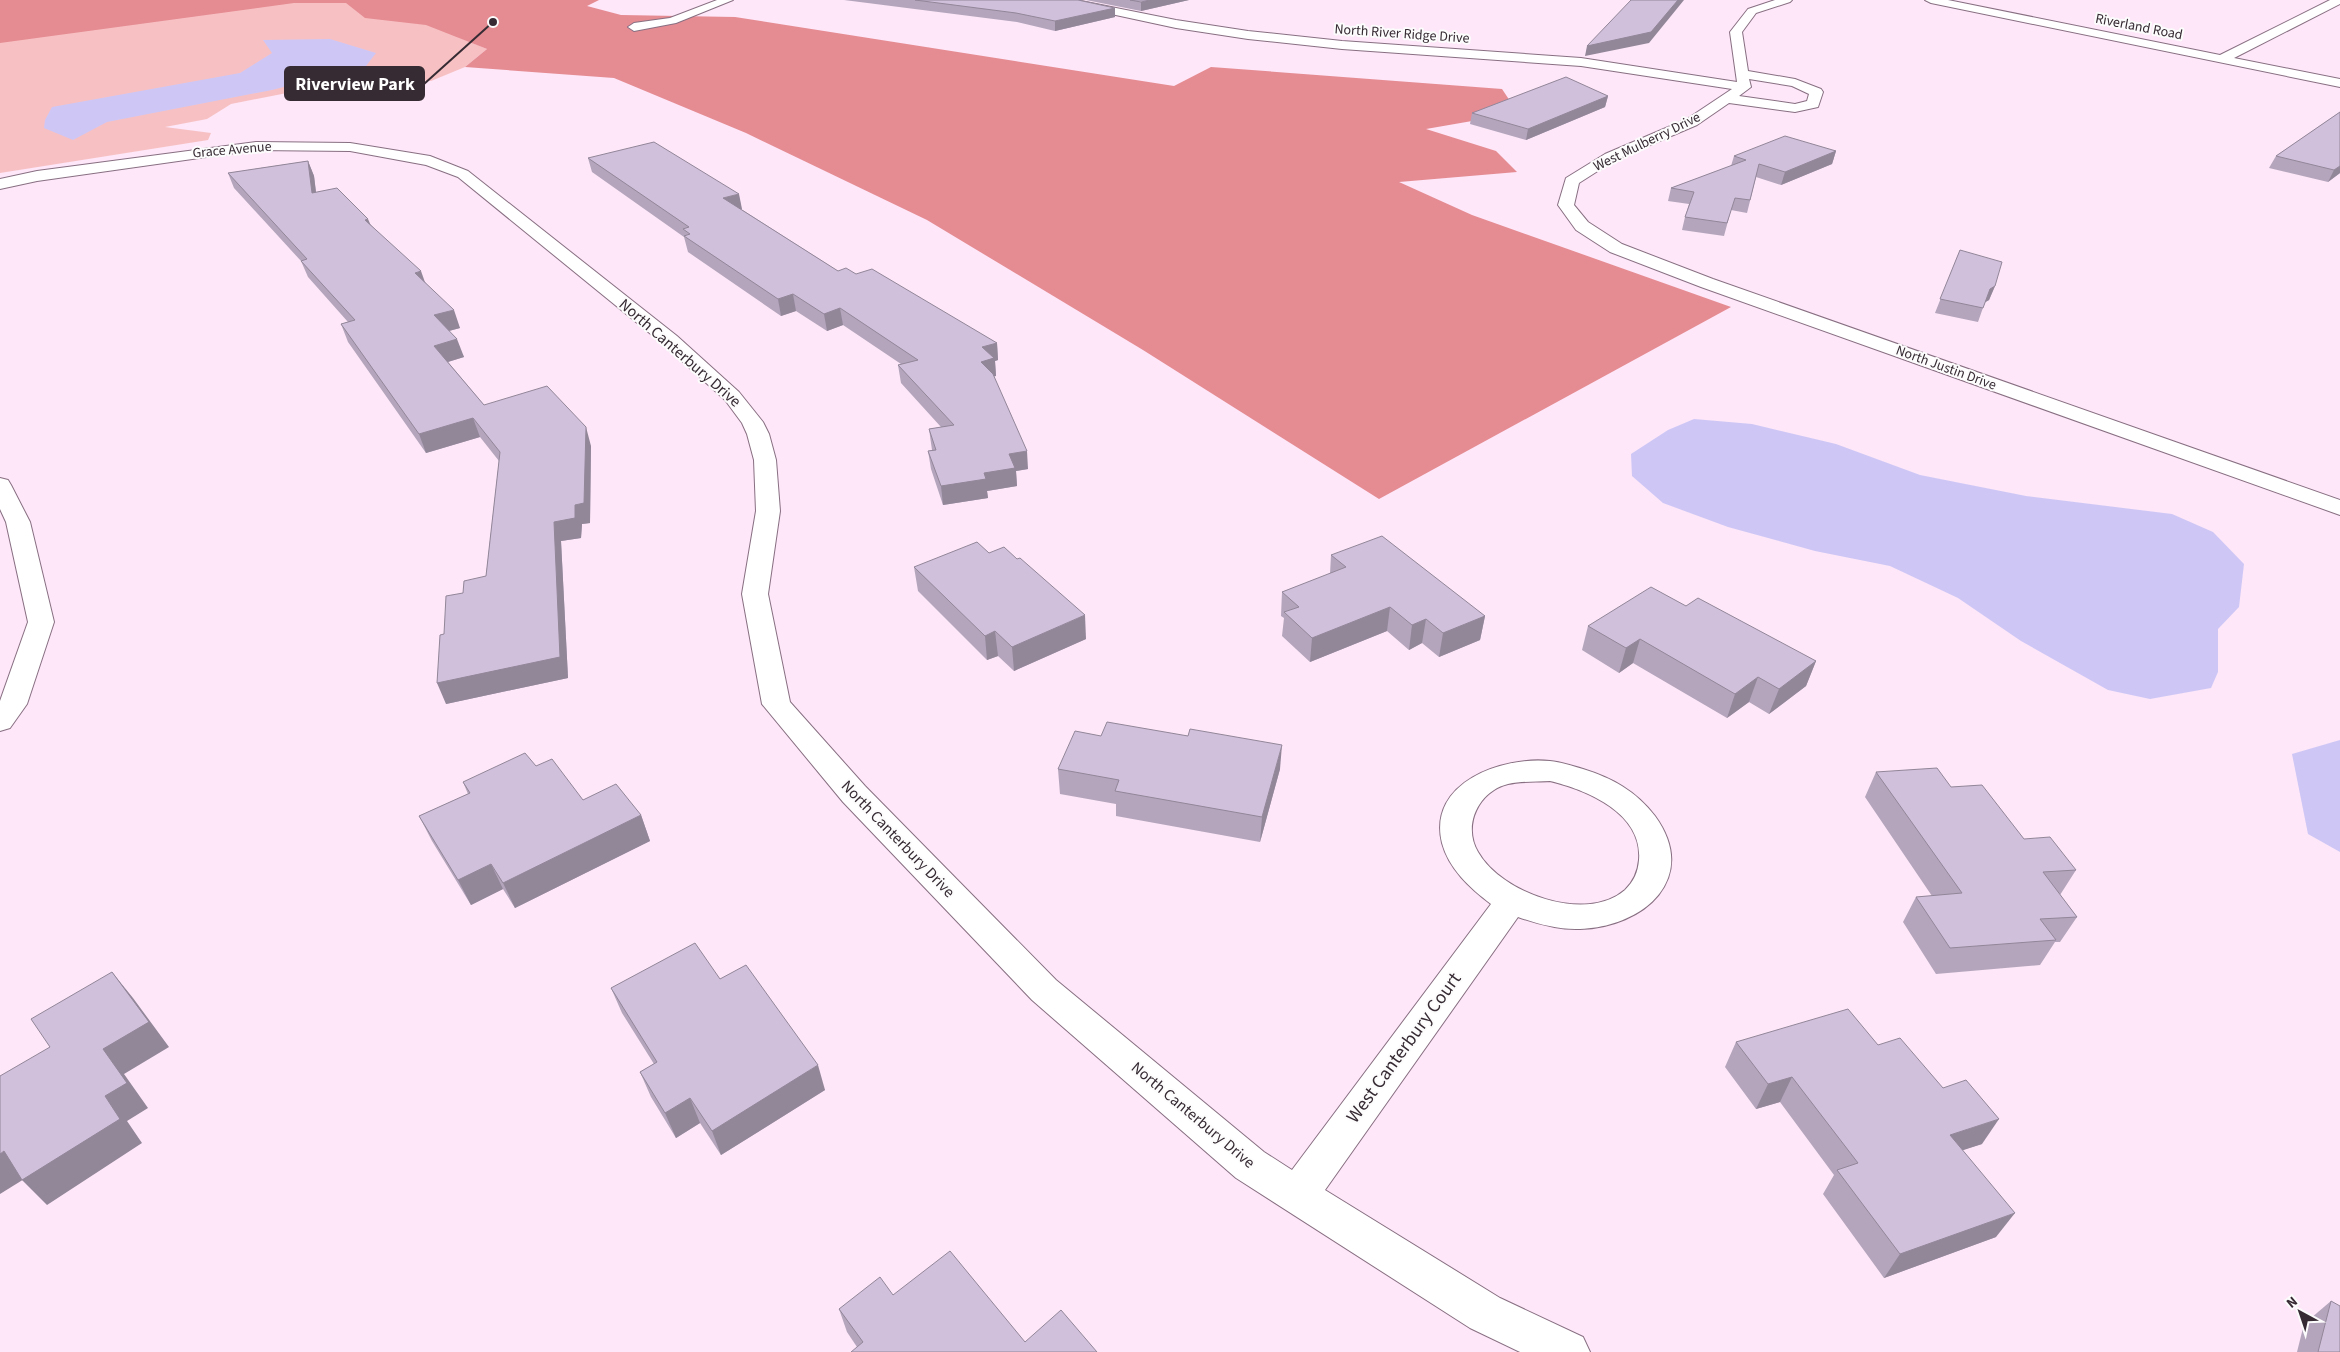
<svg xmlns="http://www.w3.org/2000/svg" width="2340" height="1352" viewBox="0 0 2340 1352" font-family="'Source Sans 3',sans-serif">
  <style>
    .green { fill: #f7c1c3 }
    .forest { fill: #e58b92 }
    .water { fill: #cec7f6 }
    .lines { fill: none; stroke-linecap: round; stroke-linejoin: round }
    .street-casing { stroke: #886f82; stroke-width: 2 }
    .street { fill: #fff; fill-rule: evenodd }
    .wall { fill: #b4a5bc }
    .shaded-wall { fill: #928699 }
    .building { fill: #d1c0db; stroke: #928699 }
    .labels { text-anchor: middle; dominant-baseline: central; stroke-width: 4; stroke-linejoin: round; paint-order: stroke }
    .far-street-label { font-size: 14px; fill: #362b33; stroke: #fcfcfc }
    .street-label { font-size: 16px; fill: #362b33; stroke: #fcfcfc }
    .near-street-label { font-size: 19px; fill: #362b33; stroke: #fcfcfc }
    .leader { fill: none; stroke: #362b33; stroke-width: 2 }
    .callout-dot { fill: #362b33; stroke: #fcfcfc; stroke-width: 2 }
    .callout { fill: #362b33; stroke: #362b33; stroke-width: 2 }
    .callout-label { font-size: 18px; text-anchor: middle; font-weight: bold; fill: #fff }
  </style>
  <rect width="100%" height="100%" fill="#fde7f8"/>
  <path class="green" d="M0 0H546L458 37 487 49 465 67 431 81 363 78 231 104 207 119 165 127 211 133 208 140 0 173Z"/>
  <path class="forest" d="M0 0H599L587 6 621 15 735 17 1174 86 1211 67 1502 89 1518 113 1426 129 1496 151 1517 172 1399 182 1472 215 1731 307 1379 499 1143 350 927 220 746 133 614 78 465 67 487 49 426 25 365 18 346 3H294L0 43Z"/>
  <g class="water">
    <path d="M330 39 376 53 366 66 272 90 107 122 73 140 44 128 45 120 52 107 240 73 272 53 263 40Z"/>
    <path d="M1694 419 1752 424 1836 444 1920 475 2026 496 2172 514 2213 532 2244 564 2239 607 2218 629V672L2211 688 2150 699 2108 690 2021 641 1958 598 1890 566 1815 551 1728 527 1663 503 1632 476 1631 454 1668 430Z"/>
    <path d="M2340 740V852L2308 834 2292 754Z"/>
  </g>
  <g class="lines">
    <defs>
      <g id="street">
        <path d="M717 0H733L676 23 634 31 628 27 634 23 670 18Z"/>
        <path d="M1054 0H1076L1176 20 1248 31 1342 41 1581 58 1737 82 1730 32 1748 9 1775 0H1792L1790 2 1756 13 1742 32 1748 71 1795 79 1821 89 1823 92 1818 107 1795 112 1729 103 1697 125 1615 160 1579 183 1574 205 1588 222 1622 244 1713 279 2340 500V515L1701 287 1610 252 1576 230 1558 205 1566 178 1605 154 1687 119 1732 89 1581 66 1342 49 1248 39 1176 28 1060 3ZM1749 79 1792 86 1809 94 1807 101 1795 104 1739 96 1751 87Z"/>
        <path d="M1925 0H1948L2220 55 2330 0H2340V4L2234 58 2340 79V87L1931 3Z"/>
        <path d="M256 142 350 143 430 156 468 171 677 336 739 392 763 422 769 434 776 460 780 511 768 594 790 702 865 786 1056 980 1264 1152 1292 1170 1491 904C1470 888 1449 869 1442 843 1427 782 1503 756 1550 761 1561 762 1573 766 1583 769 1612 778 1636 791 1655 816 1700 878 1644 927 1580 929 1559 930 1538 924 1518 917L1325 1190 1500 1298 1583 1337 1590 1352H1520L1470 1328 1236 1178 1032 1000 843 802 762 704 742 594 756 511 754 460 747 434 742 423 725 400 663 344 458 177 426 165 350 151 256 150 37 181 0 189V179L37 171ZM1550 781C1587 790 1643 813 1639 860 1638 872 1634 881 1625 890 1586 924 1501 893 1478 852 1462 825 1479 791 1508 784 1522 781 1536 782 1550 781Z"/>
        <path d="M0 478 8 480 11 485 30 522 54 622 27 704 10 728 0 731V701L28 622 6 522 0 509Z"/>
      </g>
    </defs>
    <use href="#street" class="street-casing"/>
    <use href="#street" class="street"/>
  </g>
  <g class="wall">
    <path d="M844 0H1078L1115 8V17L1055 31 1017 22Z"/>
    <path d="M1086 0H1189L1141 11Z"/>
    <path d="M1608 96 1605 107 1526 140 1470 124 1472 113Z"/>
    <path d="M2340 112V173L2328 182 2269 168 2276 156Z"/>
    <path d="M1836 151 1832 164 1781 185 1756 177 1747 213 1731 210 1724 236 1682 230 1685 217 1689 204 1668 201 1671 188 1731 166 1734 156Z"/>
    <path d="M588 158 742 209H741L838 271 856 274 997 343 998 360 995 361 996 376H994L1028 469 1016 471 1017 486 987 491 988 498 943 505 931 469 928 451 932 450 929 429 941 427 901 383 898 365 901 364 843 325 827 331 796 311 781 316 688 252 684 237 592 172Z"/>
    <path d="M308 161 314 176 316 192 371 225 425 282 460 328 449 331 464 357 448 362 484 405 591 446 590 523 582 524 581 538 561 541 568 678 446 704 444 634 463 593 486 576 499 461 480 437 426 453 348 342 341 324 348 322 308 277 301 261 234 188 228 173Z"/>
    <path d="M1960 250 1995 286 1989 300 1985 302 1978 322 1935 313Z"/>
    <path d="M1331 555 1485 616 1480 640 1439 657 1422 643 1409 650 1387 631 1310 662 1282 636 1284 618 1281 616 1282 592 1330 574Z"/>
    <path d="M914 567 1086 639 1014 671 998 656 987 660 918 591Z"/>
    <path d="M1686 606 1816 661 1806 686 1769 714 1749 702 1727 718 1633 663 1619 673 1582 650 1588 626Z"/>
    <path d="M536 766 583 800 641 815 650 841 515 908 503 889 471 905 432 841 419 816 468 794 463 782Z"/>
    <path d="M1058 769H1280L1260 842 1116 816V804L1060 794Z"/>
    <path d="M1876 772 1951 787 2024 839 2076 870 2060 895 2077 917 2060 942H2055L2040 965 1936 974 1903 922 1916 897 1932 896 1865 797Z"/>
    <path d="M720 979 825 1090 721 1155 700 1123 676 1138 651 1097 640 1072 654 1064 622 1013 611 988Z"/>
    <path d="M1736 1042 1878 1045 1982 1144 1962 1150 1996 1237 1884 1278 1823 1194 1834 1175 1780 1102 1756 1109 1725 1067Z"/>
    <path d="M893 1295 1025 1342 857 1347 847 1332 839 1309Z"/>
    <path d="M2331 1301 2340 1352H2297L2304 1324Z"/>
  </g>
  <g class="shaded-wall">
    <path d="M1150 0H1189L1141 11V2Z"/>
    <path d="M1678 0H1684L1649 43 1585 56 1587 46Z"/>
    <path d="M1115 8V17L1055 31V21Z"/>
    <path d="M1608 96 1605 107 1526 140 1528 129Z"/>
    <path d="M1836 151 1832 164 1781 185 1785 172Z"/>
    <path d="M308 161 314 176 318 209 312 193Z"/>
    <path d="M2340 166V173L2328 182 2334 170Z"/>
    <path d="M739 194 742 209 726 213 723 198Z"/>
    <path d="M368 219 375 235 365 220Z"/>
    <path d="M421 271 427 288 415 273Z"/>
    <path d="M1995 286 1989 300 1984 303 1990 289Z"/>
    <path d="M793 294 796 311 781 316 778 299Z"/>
    <path d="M840 308 843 325 827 331 824 314Z"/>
    <path d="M454 310 460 328 441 333 434 315Z"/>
    <path d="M457 339 464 357 441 364 434 346Z"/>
    <path d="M997 343 998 360 995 361 996 376 983 379 981 362 982 347Z"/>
    <path d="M473 418 480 437 426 453 419 434Z"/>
    <path d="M586 427 591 446 590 523 582 524 581 538 561 541 568 678 446 704 437 683 554 522 575 505Z"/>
    <path d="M1027 451 1028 469 1016 471 1017 486 987 491 988 498 943 505 941 486 984 473 1009 454Z"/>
    <path d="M1390 607 1387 631 1310 662 1312 638Z"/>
    <path d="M1085 615 1086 639 1014 671 1012 647Z"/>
    <path d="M1485 616 1480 640 1439 657 1443 633Z"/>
    <path d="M1426 619 1422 643 1409 650 1412 625Z"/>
    <path d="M995 631 998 656 987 660 985 636Z"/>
    <path d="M1640 639 1633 663 1619 673 1626 648Z"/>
    <path d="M1816 661 1806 686 1769 714 1779 689Z"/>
    <path d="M1758 677 1749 702 1727 718 1735 694Z"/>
    <path d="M1282 745 1280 769 1260 842 1262 817Z"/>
    <path d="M641 815 650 841 515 908 503 883Z"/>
    <path d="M491 864 503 889 471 905 458 880Z"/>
    <path d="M112 972 133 998 169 1047 124 1074 148 1108 127 1121 142 1143 47 1205 22 1180 105 1096 103 1049Z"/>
    <path d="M818 1065 825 1090 721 1155 712 1131Z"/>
    <path d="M1792 1077 1780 1102 1756 1109 1768 1084Z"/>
    <path d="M690 1098 700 1123 676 1138 665 1113Z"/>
    <path d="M1999 1119 1982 1144 1933 1160 1950 1135Z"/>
    <path d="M4 1151 29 1176 0 1194V1154Z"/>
    <path d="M2015 1213 1996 1237 1884 1278 1900 1254Z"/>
  </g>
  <g class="building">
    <path d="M915 0H1078L1115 8 1055 21 1016 13Z"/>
    <path d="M1130 0H1150L1141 2Z"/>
    <path d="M1631 0H1678L1651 32 1587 46Z"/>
    <path d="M1566 77 1608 96 1528 129 1472 113Z"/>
    <path d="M2340 112V166L2334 170 2276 156Z"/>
    <path d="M1785 136 1836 151 1785 172 1759 164 1750 200 1735 198 1727 223 1685 217 1694 192 1671 188 1746 160 1734 156Z"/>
    <path d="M654 142 739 194 723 198 838 271 846 268 856 274 872 269 997 343 982 347 994 358 981 362 993 374 1027 451 1009 454 1015 468 984 473 986 479 941 486 928 451 936 450 929 429 954 425 898 365 918 360 840 308 824 314 793 294 778 299 684 236 690 234 683 229 689 227 588 158Z"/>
    <path d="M308 161 312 193 337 188 368 219 365 220 421 271 415 273 454 310 434 315 457 339 434 346 484 405 547 386 586 427 584 503 575 505V518L554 522 560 657 437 683 440 635 444 634 446 596 463 593 464 581 486 576 500 452 473 418 419 434 341 324 355 320 301 261 307 259 228 173Z"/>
    <path d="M1960 250 2002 262 1995 286 1990 289 1983 308 1940 299Z"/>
    <path d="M1382 536 1485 616 1443 633 1426 619 1412 625 1390 607 1312 638 1284 612 1299 607 1282 592 1346 567 1331 555Z"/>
    <path d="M977 542 989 553 1004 547 1017 559 1020 558 1085 615 1012 647 995 631 985 636 914 567Z"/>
    <path d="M1651 587 1686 606 1698 598 1816 661 1779 689 1758 677 1735 694 1640 639 1626 648 1588 626Z"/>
    <path d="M1107 722 1188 736 1190 729 1282 745 1262 817 1115 791 1119 780 1058 769 1075 731 1101 736Z"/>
    <path d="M525 753 536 766 552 759 583 800 616 784 641 815 503 883 491 864 458 880 419 816 470 793 463 782Z"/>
    <path d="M1937 768 1951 787 1982 785 2024 839 2050 837 2076 870 2043 872 2077 917 2040 919 2056 940 1950 948 1916 897 1962 893 1876 772Z"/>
    <path d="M695 943 720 979 746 965 818 1065 712 1131 690 1098 665 1113 640 1072 657 1062 611 988Z"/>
    <path d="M112 972 149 1022 103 1049 127 1083 105 1096 120 1119 22 1180 4 1151 0 1154V1076L50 1047 31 1019Z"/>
    <path d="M1848 1009 1878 1045 1900 1038 1943 1088 1966 1080 1999 1119 1950 1135 2015 1213 1900 1254 1837 1170 1858 1163 1792 1077 1768 1084 1736 1042Z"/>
    <path d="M950 1251 1025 1342 1061 1310 1097 1352H851L863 1342 839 1309 880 1277 893 1295Z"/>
    <path d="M2331 1301 2340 1306V1352H2318Z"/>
  </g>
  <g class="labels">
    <g class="far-street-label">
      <text transform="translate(2139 27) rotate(11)">Riverland Road</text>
      <text transform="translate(1402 34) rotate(4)">North River Ridge Drive</text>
      <text transform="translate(1647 142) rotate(-26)">West Mulberry Drive</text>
      <text transform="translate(232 150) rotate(-5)">Grace Avenue</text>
      <text transform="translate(1946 368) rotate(20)">North Justin Drive</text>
    </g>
    <g class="street-label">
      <text transform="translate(680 353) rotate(41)">North Canterbury Drive</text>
      <text transform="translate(898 839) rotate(46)">North Canterbury Drive</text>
      <text transform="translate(1193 1115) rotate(40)">North Canterbury Drive</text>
    </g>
    <g class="near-street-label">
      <text transform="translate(1404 1048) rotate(-54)">West Canterbury Court</text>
    </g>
  </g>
  <path class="leader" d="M493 22L424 84"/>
  <circle class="callout-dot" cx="493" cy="22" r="5"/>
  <rect class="callout" x="285" y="67" width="139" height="33" rx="5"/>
  <g class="callout-label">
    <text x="355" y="90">Riverview Park</text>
  </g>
  <g transform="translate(2300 1312) rotate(320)" stroke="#fcfcfc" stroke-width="4" paint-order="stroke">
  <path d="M0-4L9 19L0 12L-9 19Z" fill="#362b33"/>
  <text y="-8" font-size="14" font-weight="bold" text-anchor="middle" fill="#362b33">N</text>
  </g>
</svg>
